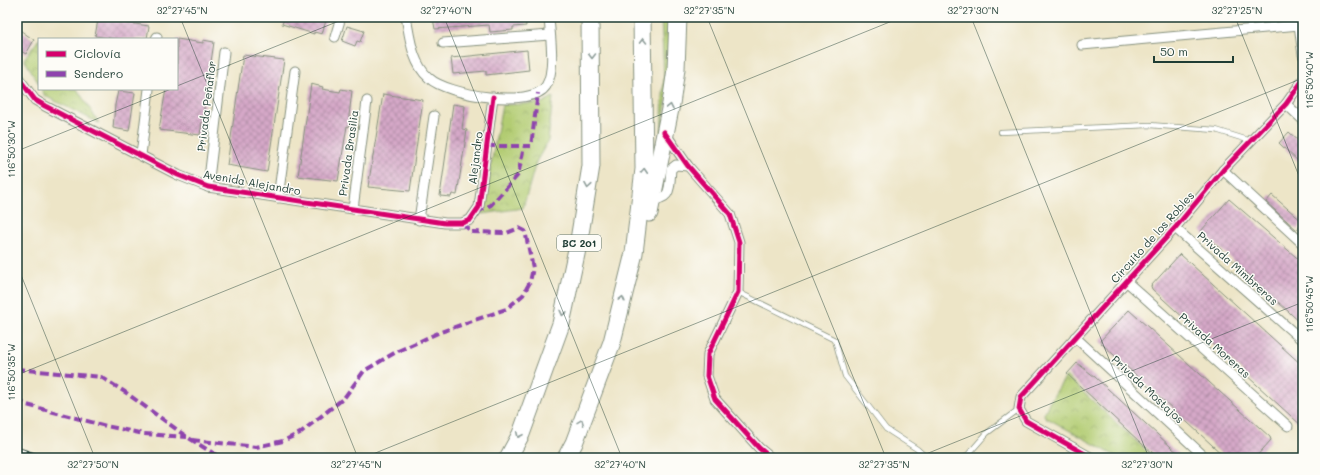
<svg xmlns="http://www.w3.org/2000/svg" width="1320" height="475" viewBox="0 0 1320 475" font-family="Mali,sans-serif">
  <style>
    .grass { fill: url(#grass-tufts); stroke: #688453 }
    .park { fill: url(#park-crowns); stroke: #688453 }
    .building { fill: url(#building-cross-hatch) }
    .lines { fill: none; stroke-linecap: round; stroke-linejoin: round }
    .lane-casing { stroke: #86917e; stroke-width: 6 }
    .street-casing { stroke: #86917e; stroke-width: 11 }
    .highway-casing { stroke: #86917e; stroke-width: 19 }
    .lane { stroke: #fff; stroke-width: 4.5 }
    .street { stroke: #fff; stroke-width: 9 }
    .highway { stroke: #fff; stroke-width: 17 }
    .rail-casing { stroke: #1f3d34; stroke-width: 4.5 }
    .rail { stroke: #fdfcf7; stroke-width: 3; stroke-dasharray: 9; stroke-linecap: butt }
    .quiet { stroke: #8e44ad; stroke-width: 4; stroke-dasharray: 8 4; stroke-linecap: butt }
    .cycleway-casing { stroke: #fdfcf7; stroke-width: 8 }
    .cycleway { stroke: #d6006c; stroke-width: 5 }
    .oneway { stroke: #8f9e9a }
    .ticks { fill: none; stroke: #1f3d34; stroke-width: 1; stroke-opacity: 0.45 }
    .labels { text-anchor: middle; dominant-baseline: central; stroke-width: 3; stroke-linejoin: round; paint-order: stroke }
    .shield { fill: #fdfcf7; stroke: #62766e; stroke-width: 1 }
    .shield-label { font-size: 10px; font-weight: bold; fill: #1f3d34 }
    .street-label { font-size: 11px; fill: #1f3d34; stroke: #fdfcf7 }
    .neatline { fill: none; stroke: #1f3d34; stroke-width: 1.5 }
    .ticks-label { font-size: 10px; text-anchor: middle; fill: #1f3d34 }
  </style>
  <defs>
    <pattern id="grass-tufts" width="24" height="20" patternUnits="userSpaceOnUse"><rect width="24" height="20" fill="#b2cc72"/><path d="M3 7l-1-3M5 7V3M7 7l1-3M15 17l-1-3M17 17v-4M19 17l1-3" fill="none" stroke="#90a75e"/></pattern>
    <pattern id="park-crowns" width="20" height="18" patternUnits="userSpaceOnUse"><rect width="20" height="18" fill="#b2cc72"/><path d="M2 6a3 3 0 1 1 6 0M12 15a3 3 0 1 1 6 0" fill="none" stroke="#90a75e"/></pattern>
    <pattern id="building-cross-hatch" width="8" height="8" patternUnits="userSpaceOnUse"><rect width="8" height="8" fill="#d5a8c8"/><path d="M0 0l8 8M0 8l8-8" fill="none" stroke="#ac8aa3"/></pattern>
  </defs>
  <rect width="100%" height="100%" fill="#fdfcf7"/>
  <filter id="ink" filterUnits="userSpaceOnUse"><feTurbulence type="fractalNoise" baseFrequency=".025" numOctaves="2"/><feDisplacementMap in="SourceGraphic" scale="8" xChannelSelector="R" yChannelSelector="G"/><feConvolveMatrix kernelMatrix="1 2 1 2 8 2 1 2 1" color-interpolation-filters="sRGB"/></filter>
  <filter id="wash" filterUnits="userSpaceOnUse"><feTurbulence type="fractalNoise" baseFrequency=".012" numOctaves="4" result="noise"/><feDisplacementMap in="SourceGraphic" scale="16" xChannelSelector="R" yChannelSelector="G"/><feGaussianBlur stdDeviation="0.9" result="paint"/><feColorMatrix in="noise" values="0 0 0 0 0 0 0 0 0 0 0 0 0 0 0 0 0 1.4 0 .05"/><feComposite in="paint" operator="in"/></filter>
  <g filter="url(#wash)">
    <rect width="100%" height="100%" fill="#ede5c7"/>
    <path class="grass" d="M661 17H672V64L661 137 664 76Z"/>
    <g class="park">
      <path d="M39 39V84L24 59Z"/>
      <path d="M41 89H77L99 123 45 96Z"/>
      <path d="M553 97 548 141 536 162 523 208 482 214 502 105 542 103Z"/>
      <path d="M1066 376 1154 458H1119L1045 417 1044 414 1049 403Z"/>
    </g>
    <g id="blocks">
      <g class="building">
        <path d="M285 17H327L322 34 314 32V34L282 24Z"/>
        <path d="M440 17H525L526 26 513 27V30L490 32 489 25 435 29 433 18Z"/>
        <path d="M100 19 149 26 147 39H117L95 36 98 20Z"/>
        <path d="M347 26 364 31 360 42 357 41 355 46 342 41Z"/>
        <path d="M17 28 34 40 26 54 17 49Z"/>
        <path d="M177 39 203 43V40L214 42 200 135 159 130 166 89H177Z"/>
        <path d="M527 50 529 70 486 75V71L453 74 451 58Z"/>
        <path d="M243 55 284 60 267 172 227 165Z"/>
        <path d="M311 84 323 87 322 89 340 92 341 89 352 91 349 116 350 121 349 127 347 126 338 181 298 176Z"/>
        <path d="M118 91 135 93 129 131 113 128 115 105Z"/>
        <path d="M383 94 423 100 410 191 368 187Z"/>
        <path d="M453 104 465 106 462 129 467 130 457 195 452 194 451 197 440 196Z"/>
        <path d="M1289 132 1303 145V166L1279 143Z"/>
        <path d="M1272 195 1303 222 1297 230 1266 202Z"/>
        <path d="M1229 199 1303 263V325L1201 231Z"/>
        <path d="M1180 254 1303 366V427L1152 289 1151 286Z"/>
        <path d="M1129 310 1270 437 1271 440 1255 458H1227L1224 456 1102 344 1100 341Z"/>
        <path d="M1077 363 1095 377 1183 458H1159L1141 443 1067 374Z"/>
      </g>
    </g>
  </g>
  <g filter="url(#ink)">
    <use href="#blocks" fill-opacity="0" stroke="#86917e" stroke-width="1"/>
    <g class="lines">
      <defs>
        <g id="lane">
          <path d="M1001 132 1149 125 1216 130 1251 141"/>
          <path d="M738 292 835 340 845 376 886 429 917 449 927 458"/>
          <path d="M965 458 987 433 1019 409"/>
        </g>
        <g id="street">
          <path d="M406 17C410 38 412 63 429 78 447 95 531 109 546 86 556 70 550 35 549 17"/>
          <path d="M1298 17 1303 55"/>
          <path d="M335 37 341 17"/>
          <path d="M156 39 157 37"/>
          <path d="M443 43 550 35"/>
          <path d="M1082 45 1299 25"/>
          <path d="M17 76 35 100 45 106 178 175 208 187 445 223H462L470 220 479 207 493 97"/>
          <path d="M1286 104 1303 120"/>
          <path d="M665 133 688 166 730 214 739 242 738 292 708 354 707 376 715 399 759 448 771 458"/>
          <path d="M141 155 149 89"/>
          <path d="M1223 170 1303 244"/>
          <path d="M208 187 224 52"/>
          <path d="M278 198 295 71"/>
          <path d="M648 200C672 200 669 190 671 169L676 165 688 166"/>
          <path d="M353 209 367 101"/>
          <path d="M419 220 434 116"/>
          <path d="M1175 228 1303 341"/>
          <path d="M1126 281 1288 426"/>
          <path d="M1075 337 1206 458"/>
          <path d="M1092 458 1026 421 1019 409 1021 397 1175 228 1223 170 1286 104 1303 80"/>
        </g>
        <g id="highway">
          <path d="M649 213 671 104 676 69 678 17"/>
          <path d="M508 458 521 434 561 324 579 240 591 166 590 17"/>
          <path d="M566 458 574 443 612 342 634 253 644 169 642 17"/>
        </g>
      </defs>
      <use href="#lane" class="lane-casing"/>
      <use href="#street" class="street-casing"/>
      <use href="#highway" class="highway-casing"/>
      <use href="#lane" class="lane"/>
      <use href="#street" class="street"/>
      <use href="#highway" class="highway"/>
      <defs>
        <path id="rail" d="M17 449 44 458"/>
      </defs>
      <use href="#rail" class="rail-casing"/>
      <use href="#rail" class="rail"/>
      <g class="quiet">
        <path d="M487 146H531L538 93"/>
        <path d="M477 212 491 205 518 175 524 147"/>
        <path d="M17 369 101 377 125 392 187 437 221 458"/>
        <path d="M17 400 27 405 106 426 144 434 187 437"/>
        <path d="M192 440 256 447 283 441 300 433 344 398 364 371 396 352 438 333 506 309 523 295 530 282 533 268 525 231 519 228 507 233 472 232 462 223"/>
      </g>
      <defs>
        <g id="cycleway">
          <path d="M17 76 35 100 45 106 178 175 208 187 445 223H462L470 220 479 207 493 97"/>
          <path d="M664 132 688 166 730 214 739 242 738 292 708 354 707 376 715 399 759 448 771 458"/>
          <path d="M1092 458 1026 421 1019 409 1021 397 1175 228 1223 170 1286 104 1303 80"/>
        </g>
      </defs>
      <use href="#cycleway" class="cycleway-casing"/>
      <use href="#cycleway" class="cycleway"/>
    </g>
    <defs><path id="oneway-chevron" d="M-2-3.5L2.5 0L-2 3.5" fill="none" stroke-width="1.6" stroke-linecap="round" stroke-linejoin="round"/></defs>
    <g class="oneway">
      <use href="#oneway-chevron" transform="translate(643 41) rotate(-91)"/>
      <use href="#oneway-chevron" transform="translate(592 56) rotate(90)"/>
      <use href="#oneway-chevron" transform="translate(670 107) rotate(-78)"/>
      <use href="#oneway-chevron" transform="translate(644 171) rotate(-86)"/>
      <use href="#oneway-chevron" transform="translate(588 186) rotate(99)"/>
      <use href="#oneway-chevron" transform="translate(622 299) rotate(-76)"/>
      <use href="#oneway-chevron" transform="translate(563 313) rotate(103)"/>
      <use href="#oneway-chevron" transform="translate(581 422) rotate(-69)"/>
      <use href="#oneway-chevron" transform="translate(519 435) rotate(115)"/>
    </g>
  </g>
  <path class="ticks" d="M180 17 358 458M444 17 622 458M707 17 886 458M971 17 1149 458M1235 17 1303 186M177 86 349 17M17 151 171 89M17 265 95 458M17 375 902 17M363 458 1303 78M916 458 1303 302"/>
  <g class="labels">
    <rect class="shield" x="557" y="235" width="44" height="16" rx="3"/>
    <g class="shield-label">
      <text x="579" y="243">BC 201</text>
    </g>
    <g class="street-label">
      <text transform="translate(206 106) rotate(-83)">Privada Peñaflor</text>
      <text transform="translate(348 153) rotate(-82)">Privada Brasilia</text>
      <text transform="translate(475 158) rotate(-83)">Alejandro</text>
      <text transform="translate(252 182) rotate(10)">Avenida Alejandro</text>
      <text transform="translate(1152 237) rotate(-48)">Circuito de los Robles</text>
      <text transform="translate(1238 268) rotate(42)">Privada Mimbreras</text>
      <text transform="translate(1215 345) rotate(42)">Privada Moreras</text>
      <text transform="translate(1148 389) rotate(43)">Privada Mostajos</text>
    </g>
  </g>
  <rect width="1320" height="475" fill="none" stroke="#fdfcf7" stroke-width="44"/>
  <rect x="38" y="38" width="140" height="52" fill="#fdfcf7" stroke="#a4b0a9"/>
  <rect x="46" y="51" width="20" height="6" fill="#d6006c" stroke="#a4b0a9"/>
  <text x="74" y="58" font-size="12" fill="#1f3d34">Ciclovía</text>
  <rect x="46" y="71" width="20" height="6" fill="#8e44ad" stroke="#a4b0a9"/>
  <text x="74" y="78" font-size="12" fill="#1f3d34">Sendero</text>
  <path d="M1154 56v6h79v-6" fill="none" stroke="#1f3d34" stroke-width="2"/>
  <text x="1160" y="56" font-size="12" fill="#1f3d34" stroke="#fdfcf7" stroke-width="3" paint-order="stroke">50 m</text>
  <rect x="22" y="22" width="1276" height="431" class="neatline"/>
  <g class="ticks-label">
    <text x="182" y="14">32°27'45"N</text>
    <text x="446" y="14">32°27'40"N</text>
    <text x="709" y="14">32°27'35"N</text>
    <text x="973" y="14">32°27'30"N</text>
    <text x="1237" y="14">32°27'25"N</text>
    <text transform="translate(1309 80) rotate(-90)" y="4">116°50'40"W</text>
    <text transform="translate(11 149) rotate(-90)" y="4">116°50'30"W</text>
    <text transform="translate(1309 304) rotate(-90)" y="4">116°50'45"W</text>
    <text transform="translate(11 372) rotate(-90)" y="4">116°50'35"W</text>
    <text x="93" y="468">32°27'50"N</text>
    <text x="356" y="468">32°27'45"N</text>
    <text x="620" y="468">32°27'40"N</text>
    <text x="884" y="468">32°27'35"N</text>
    <text x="1147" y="468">32°27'30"N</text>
  </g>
</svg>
